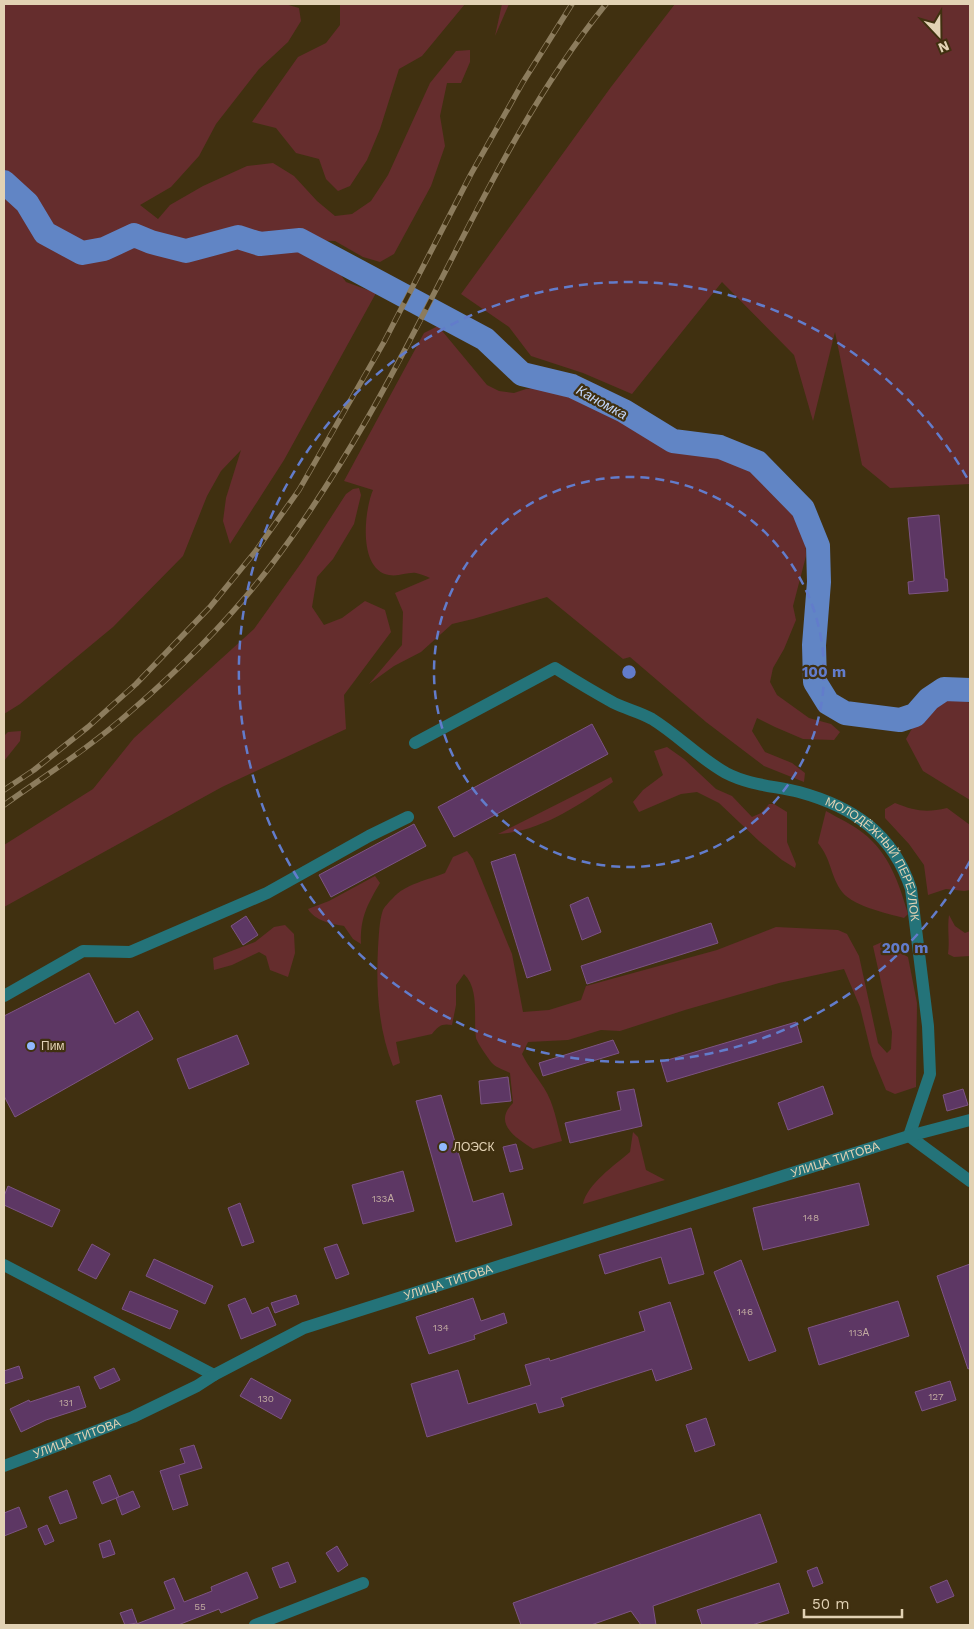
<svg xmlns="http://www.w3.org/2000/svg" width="974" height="1629" viewBox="0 0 974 1629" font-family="'Work Sans',sans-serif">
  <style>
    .green { fill: #652d2d }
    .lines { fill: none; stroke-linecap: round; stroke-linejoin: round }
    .river { stroke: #6185c5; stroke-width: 24 }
    .building { fill: #5d3764; stroke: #7d5483 }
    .minor { stroke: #247379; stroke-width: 12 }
    .rail-casing { stroke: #8c7c5d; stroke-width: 5.5 }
    .rail { stroke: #403010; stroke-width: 4; stroke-dasharray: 11; stroke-linecap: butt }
    .ring { fill: none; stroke: #627ccb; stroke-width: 2.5; stroke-dasharray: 9 6 }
    .poi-dot { fill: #91b8fd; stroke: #403010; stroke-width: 2 }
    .labels { text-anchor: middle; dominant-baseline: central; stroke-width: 4.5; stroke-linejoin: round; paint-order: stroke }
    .number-label { font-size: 10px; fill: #c1aba0 }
    .street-label { font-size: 12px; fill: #e2d2b4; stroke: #403010 }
    .poi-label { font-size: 12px; fill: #e2d2b4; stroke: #403010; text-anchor: start }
    .water-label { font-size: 14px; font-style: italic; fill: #c1d5f9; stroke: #403010 }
    .centre { fill: #627ccb; stroke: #403010; stroke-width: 2.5 }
    .ring-label { font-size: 15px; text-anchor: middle; font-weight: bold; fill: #627ccb; stroke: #403010; stroke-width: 4.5; stroke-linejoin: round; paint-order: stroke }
  </style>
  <rect width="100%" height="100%" fill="#403010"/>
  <g class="green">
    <path d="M4 4H285L299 8 301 21 288 42 259 69 216 124 199 156 171 187 140 205 158 219 170 205 203 186 247 166 273 163 294 176 317 201 335 216 352 214 371 201 388 175 430 83 456 51 470 50V62L461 83H447L440 116 445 146 431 186 394 254 380 262 363 257 335 241 301 240 335 267 346 282 376 293 284 460 230 544 223 521 226 498 241 450 221 471 207 496 183 556 113 627 20 704 4 714Z"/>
    <path d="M340 4H465L422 56 399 69 380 129 367 160 350 186 338 191 326 179 319 159 296 153 276 128 252 122 298 57 326 43 340 25Z"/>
    <path d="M502 4H509L495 36Z"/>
    <path d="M675 4H970V484L890 488 862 465 835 332 813 421 794 355 722 282 632 394 583 373 531 356 509 327 461 294 611 87Z"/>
    <path d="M438 326 487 385 499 391 514 393 526 389 552 386 578 393 679 448 689 450 725 451 739 458 765 477 787 499 805 528 806 556 793 606 796 620 784 649 773 668 770 682 777 695 809 718 831 724 840 732 834 740 803 739 775 727 757 718 752 731 765 752 792 763 805 773 804 782 764 766 706 722 630 657 623 659 547 597 473 619 452 624 421 652 394 666 369 684 402 645 403 612 395 593 430 578C426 576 421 574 416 573 407 572 398 577 389 575 358 570 364 511 373 490L344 481 424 333Z"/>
    <path d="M359 488 361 495 354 524 333 559 317 577 312 607 324 625 342 618 365 601 385 610 391 632 344 695 346 729 222 787 4 907V845L93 789 134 738 254 629 304 559 346 494 353 489Z"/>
    <path d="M949 695 970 703V800L923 771 906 739 925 706Z"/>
    <path d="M21 731 20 741 4 761V736L8 732Z"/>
    <path d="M667 747 684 759 716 789 732 796 752 817 761 813 769 804H774L787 812V842L796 864 795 868 782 860 759 841 719 803 697 792 681 794 639 812 633 802 643 790 663 775 654 751Z"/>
    <path d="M611 777 613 782C579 805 540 832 498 834Z"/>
    <path d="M895 803C915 811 926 813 947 808L970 825V890L964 891 946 889 928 895 924 865 909 844 885 818V809Z"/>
    <path d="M826 811C838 818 852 824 863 833 889 853 899 883 908 914L904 918C886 913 850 906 840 889 830 873 831 859 818 843Z"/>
    <path d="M467 851 473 859 512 954 523 1012 549 1010 581 1000 586 986 717 950 776 927 838 930 847 934 859 956 878 1043 887 1053 891 1049 892 1032 873 946 882 942 908 957 917 1003 916 1087 895 1094 886 1090 872 1056 860 1007 844 969 779 983 685 1010 620 1031 601 1030 568 1040 528 1042 522 1054C529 1068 536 1075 544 1088 554 1103 557 1124 562 1141L533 1149C517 1138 492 1124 513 1103L510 1073C505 1070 497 1068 493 1064 489 1060 477 1042 476 1038 473 1017 480 990 464 974L456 985V1005L452 1025C442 1023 438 1026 432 1034L396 1042 400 1063 393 1066C378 1028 376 988 378 948 379 936 379 921 383 910 385 906 390 901 393 898 405 884 428 880 445 873L453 857Z"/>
    <path d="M375 876 380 883C367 905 360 918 361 944L353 939 344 926C332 924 315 921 308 909L329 901Z"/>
    <path d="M949 915 955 926 965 933 970 931V956L954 957 948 954C950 941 947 929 949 915Z"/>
    <path d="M285 925 294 934 295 953 288 977 270 970 266 956 259 952 232 965 214 970 213 958 255 942 274 927Z"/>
    <path d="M633 1132 638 1137 646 1170 665 1180 583 1204C587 1184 615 1165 630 1152Z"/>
  </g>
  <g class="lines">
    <path class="river" d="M4 182 27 203 45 233 82 253 104 249 134 235 151 242 186 251 238 237 260 244 300 240 485 339 522 374 572 386 624 411 673 441 720 447 757 462 803 509 818 546 819 582 814 645 815 682 828 703 845 713 900 720 915 715 929 699 944 689 970 690"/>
  </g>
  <g class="building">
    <path d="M939 515 945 579H947L948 591 909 594 908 582 914 581 908 518Z"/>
    <path d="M592 724 608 754 454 837 438 807Z"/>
    <path d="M414 824 426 846 331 897 319 875Z"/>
    <path d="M515 854 551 970 527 978 491 862Z"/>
    <path d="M588 897 601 932 582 940 570 905Z"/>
    <path d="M246 916 258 935 243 945 231 926Z"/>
    <path d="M711 923 718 943 587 984 581 966Z"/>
    <path d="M89 973 115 1024 138 1011 153 1039 15 1117 4 1096V1016Z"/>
    <path d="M796 1022 802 1042 667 1082 661 1062Z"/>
    <path d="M237 1035 249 1064 189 1089 177 1059Z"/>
    <path d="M613 1040 619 1053 543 1076 539 1063Z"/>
    <path d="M508 1077 511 1101 481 1104 479 1081Z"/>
    <path d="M823 1086 833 1114 788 1130 778 1103Z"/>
    <path d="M634 1089 642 1126 570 1143 565 1123 621 1110 617 1092Z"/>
    <path d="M963 1089 968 1105 947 1111 943 1095Z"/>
    <path d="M441 1095 473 1202 503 1193 512 1225 456 1242 416 1101Z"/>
    <path d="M516 1144 523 1169 510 1172 503 1147Z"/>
    <path d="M403 1171 414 1211 363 1224 352 1185Z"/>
    <path d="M859 1183 869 1225 763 1250 753 1208Z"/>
    <path d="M8 1186 60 1210 52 1227 4 1205V1196Z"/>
    <path d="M240 1203 254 1242 242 1246 228 1208Z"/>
    <path d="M691 1228 704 1274 669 1284 661 1257 605 1274 599 1255Z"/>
    <path d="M92 1244 110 1254 96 1279 78 1270Z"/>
    <path d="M337 1244 349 1274 336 1279 324 1248Z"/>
    <path d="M154 1259 213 1286 205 1304 146 1276Z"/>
    <path d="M741 1260 776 1351 749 1361 714 1272Z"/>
    <path d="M970 1264V1368L968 1369 937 1276Z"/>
    <path d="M130 1291 178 1311 170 1329 122 1309Z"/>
    <path d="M296 1295 299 1304 275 1313 271 1303Z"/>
    <path d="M245 1298 252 1314 268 1307 276 1325 241 1339 228 1305Z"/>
    <path d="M473 1298 481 1321 504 1313 507 1323 474 1335 475 1339 429 1354 416 1317Z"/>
    <path d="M898 1301 909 1336 819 1365 808 1328Z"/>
    <path d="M670 1302 692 1369 656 1381 652 1369 561 1398 564 1406 539 1413 536 1403 427 1437 411 1384 458 1370 468 1404 531 1385 525 1365 549 1358 550 1361 645 1331 639 1312Z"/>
    <path d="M19 1366 23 1378 4 1384V1371Z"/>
    <path d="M114 1368 120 1380 100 1389 94 1377Z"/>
    <path d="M251 1378 291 1400 281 1419 240 1396Z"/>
    <path d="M950 1381 956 1400 922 1411 915 1392Z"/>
    <path d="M79 1386 86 1407 46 1420 21 1432 10 1409 29 1400 30 1402Z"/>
    <path d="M706 1418 715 1445 695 1452 686 1425Z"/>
    <path d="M194 1445 202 1468 179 1475 188 1505 173 1510 160 1471 185 1463 180 1449Z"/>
    <path d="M110 1475 119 1497 102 1504 93 1482Z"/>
    <path d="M67 1490 77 1518 60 1524 49 1497Z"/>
    <path d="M133 1491 140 1507 122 1515 116 1498Z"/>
    <path d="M19 1507 27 1527 4 1536V1513Z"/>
    <path d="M760 1514 777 1562 653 1606 656 1625H641L631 1611 591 1625H521L513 1603Z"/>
    <path d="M47 1525 54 1541 45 1545 38 1529Z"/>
    <path d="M110 1540 115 1554 103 1558 99 1544Z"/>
    <path d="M337 1546 348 1565 338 1572 326 1553Z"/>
    <path d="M288 1562 296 1582 280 1588 272 1568Z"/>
    <path d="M817 1567 823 1583 813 1587 807 1571Z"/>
    <path d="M247 1572 258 1598 221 1613 219 1609 178 1625H134L175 1609 164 1582 174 1578 184 1602 212 1591 211 1587Z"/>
    <path d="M947 1580 954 1596 937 1603 930 1587Z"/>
    <path d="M779 1583 789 1613 752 1625H702L697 1610Z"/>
    <path d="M132 1609 137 1623 125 1625 120 1613Z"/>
  </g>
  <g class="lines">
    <g class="minor">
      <path id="s1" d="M415 743 555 668C574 680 594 692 614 703 626 709 640 712 652 719 678 735 699 758 726 773 749 785 774 786 799 792 854 807 893 834 911 889L928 1026 930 1074 909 1136"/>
      <path d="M4 996 83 951 130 952 267 893 369 836 408 817"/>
      <path d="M909 1136 970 1181"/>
      <path d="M4 1265 214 1375"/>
      <path id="s2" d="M4 1466 133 1417 197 1386 214 1375 304 1328 909 1136 970 1120"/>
      <path d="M255 1625 363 1583"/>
    </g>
    <defs>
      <g id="rail">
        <path d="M4 790 34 770 88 727 136 684 210 607 255 552 299 490 384 342 471 174 523 82 572 4"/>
        <path d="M4 805C46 775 92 746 131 711 182 667 231 618 272 564 307 518 338 469 367 419 447 281 505 129 606 4"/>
      </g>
    </defs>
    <use href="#rail" class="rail-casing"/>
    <use href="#rail" class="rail"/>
  </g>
  <g class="ring">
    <circle cx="629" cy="672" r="195"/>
    <path d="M970 861A390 390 0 1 1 970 483"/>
  </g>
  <g class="poi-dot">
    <circle cx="31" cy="1046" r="5"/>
    <circle cx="443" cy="1147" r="5"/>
  </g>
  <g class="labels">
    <g class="number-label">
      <text x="383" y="1198">133А</text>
      <text x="811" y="1217">148</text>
      <text x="745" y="1311">146</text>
      <text x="441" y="1327">134</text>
      <text x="859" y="1332">113А</text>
      <text x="936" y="1396">127</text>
      <text x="266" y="1398">130</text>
      <text x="66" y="1402">131</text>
      <text x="200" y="1606">55</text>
    </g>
    <g class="street-label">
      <text stroke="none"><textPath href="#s1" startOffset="544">МОЛОДЁЖНЫЙ ПЕРЕУЛОК</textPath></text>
      <text stroke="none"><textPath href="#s2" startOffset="888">УЛИЦА ТИТОВА</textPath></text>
      <text stroke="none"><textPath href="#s2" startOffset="482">УЛИЦА ТИТОВА</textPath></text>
      <text stroke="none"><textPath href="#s2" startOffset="78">УЛИЦА ТИТОВА</textPath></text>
    </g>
    <g class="poi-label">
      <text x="41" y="1046">Пим</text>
      <text x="453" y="1147">ЛОЭСК</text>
    </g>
    <g class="water-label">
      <text transform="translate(602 402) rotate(29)">Каномка</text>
    </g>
  </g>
  <circle cx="629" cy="672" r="8" class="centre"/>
  <g class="ring-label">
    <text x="824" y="677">100 m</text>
    <text x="905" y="953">200 m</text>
  </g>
  <rect width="974" height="1629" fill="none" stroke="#e2d2b4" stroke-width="10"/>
  <g transform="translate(939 35) rotate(158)" stroke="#403010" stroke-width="4" paint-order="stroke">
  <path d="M0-4L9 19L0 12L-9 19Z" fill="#e2d2b4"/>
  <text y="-8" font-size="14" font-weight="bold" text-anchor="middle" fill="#e2d2b4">N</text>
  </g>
  <path d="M804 1609v8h98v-8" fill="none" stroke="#e2d2b4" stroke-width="2.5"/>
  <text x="812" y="1609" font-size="15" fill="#e2d2b4" stroke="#403010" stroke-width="4" paint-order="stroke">50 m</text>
</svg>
